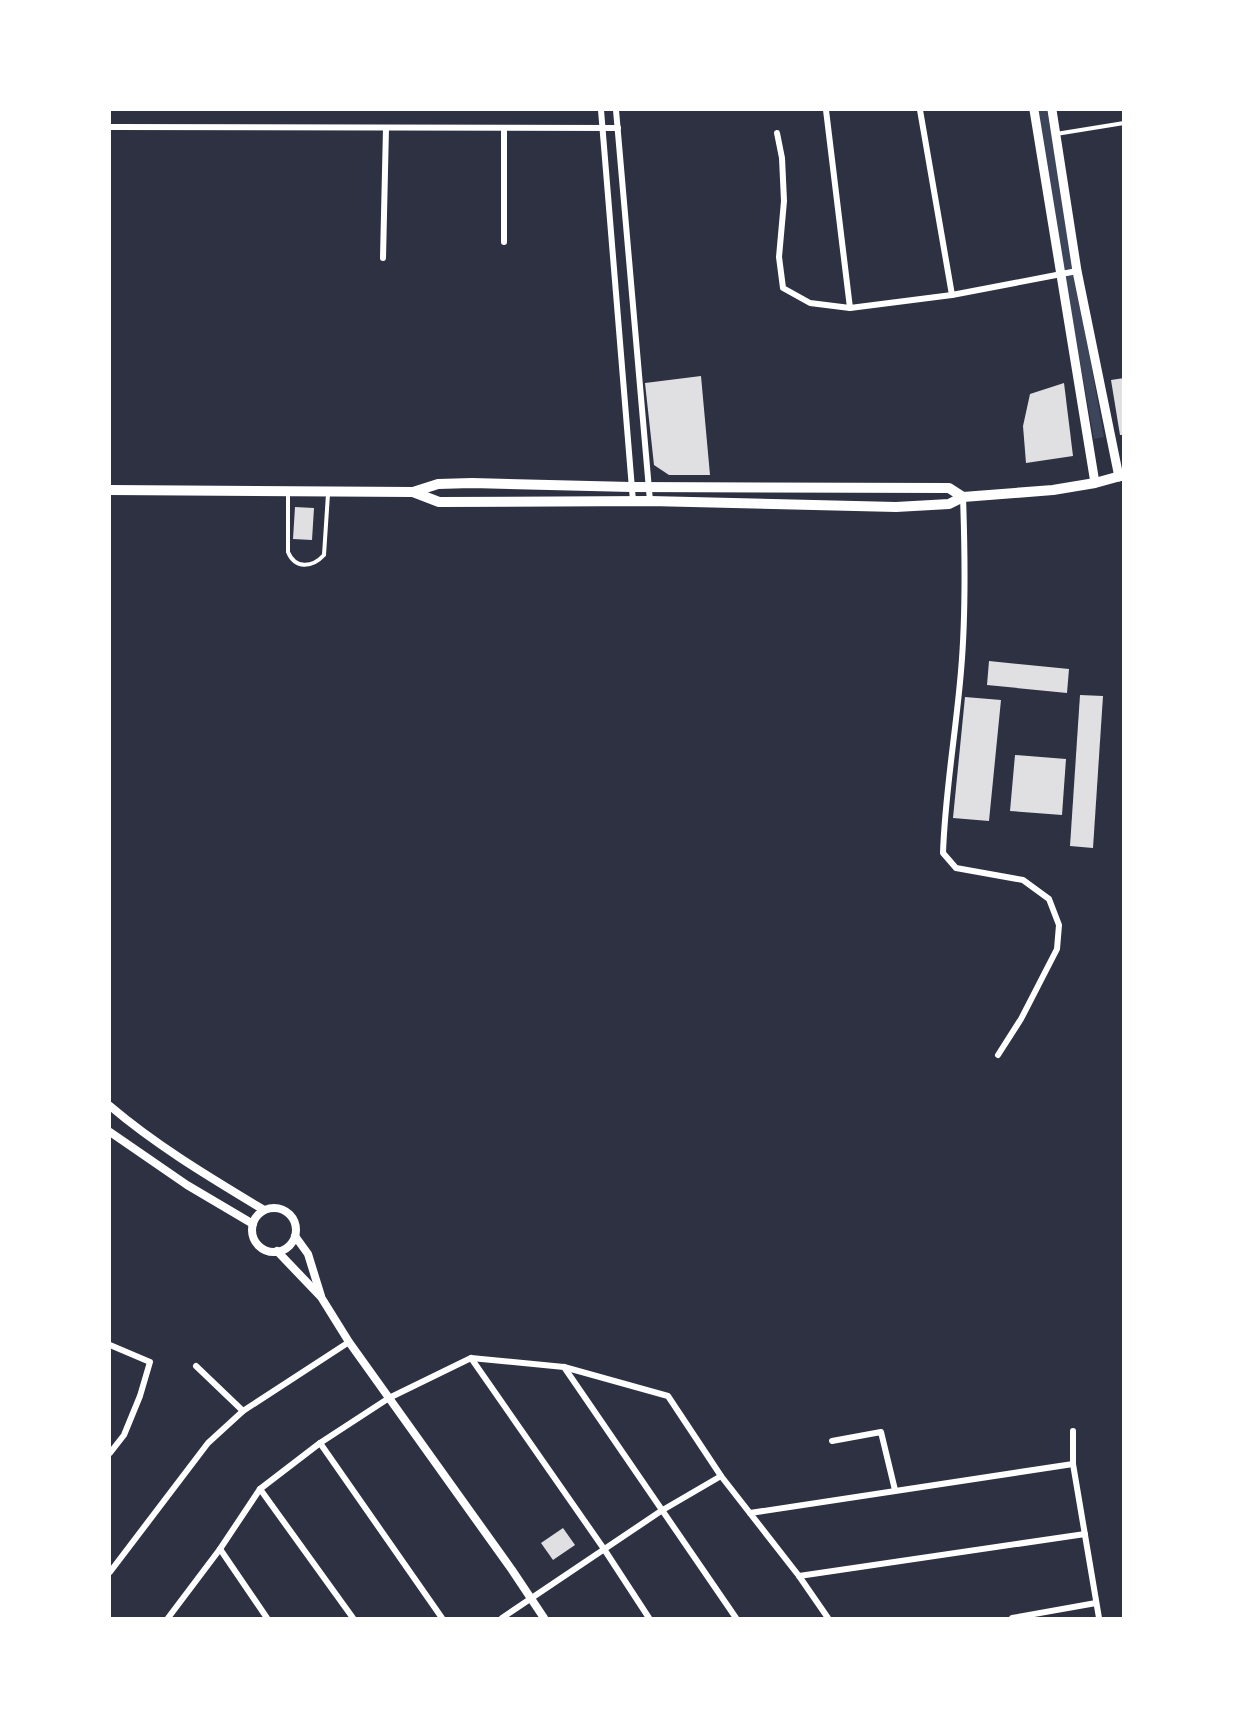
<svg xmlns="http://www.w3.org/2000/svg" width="1233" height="1728" viewBox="0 0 1233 1728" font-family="Rubik,sans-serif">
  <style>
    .green { fill: #3c4559 }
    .building { fill: #e0e0e3 }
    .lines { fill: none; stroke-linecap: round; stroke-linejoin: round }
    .service { stroke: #fff; stroke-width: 4 }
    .minor { stroke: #fff; stroke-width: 6 }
    .tertiary { stroke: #fff; stroke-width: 8 }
    .secondary { stroke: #fff; stroke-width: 9 }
    .primary { stroke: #fff; stroke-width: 10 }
  </style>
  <rect width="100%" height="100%" fill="#2d3142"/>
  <path class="green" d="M1037 110H1047L1073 264 1104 437 1094 439 1063 267Z"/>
  <g class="building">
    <path d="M701 376 710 475H669L654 465 645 383Z"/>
    <path d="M1124 378V435H1120L1111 380Z"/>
    <path d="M1064 383 1073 456 1026 463 1023 426 1030 394Z"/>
    <path d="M295 507 314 508 312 540 293 539Z"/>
    <path d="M989 661 1069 669 1067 693 987 685Z"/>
    <path d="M1080 695 1103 696 1093 848 1070 846Z"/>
    <path d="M965 697 1001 700 989 821 953 818Z"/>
    <path d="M1015 755 1066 759 1062 815 1010 811Z"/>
    <path d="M563 1528 575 1545 553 1560 541 1543Z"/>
  </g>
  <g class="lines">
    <g class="service">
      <path d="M1056 134 1124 123"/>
      <path d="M288 493V552C295 569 312 568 324 555L328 494"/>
    </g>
    <g class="minor">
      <path d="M601 110 633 501"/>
      <path d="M616 110 650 501"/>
      <path d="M826 110 850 308"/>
      <path d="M920 110 952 295"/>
      <path d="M110 127 618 128"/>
      <path d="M504 129V242"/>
      <path d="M777 133 782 158 784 201 779 257 783 288 810 303 850 308 952 295 1077 271"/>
      <path d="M383 258 386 128"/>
      <path d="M963 497C965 553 966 615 961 671 956 732 945 792 943 853L956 868 1023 880 1049 899 1059 925 1057 949 1021 1019 998 1055"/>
      <path d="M110 1345 150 1362 140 1396 124 1435 110 1453"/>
      <path d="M471 1358 604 1549 649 1618"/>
      <path d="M196 1366 243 1411"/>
      <path d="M564 1367 736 1618"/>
      <path d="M1073 1431V1464L1099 1618"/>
      <path d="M832 1441 881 1432 895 1490"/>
      <path d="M320 1443 442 1618"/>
      <path d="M260 1489 353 1618"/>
      <path d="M750 1513 1073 1464"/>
      <path d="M220 1549 267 1618"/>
      <path d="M110 1572 208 1443 243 1411 349 1342"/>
      <path d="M799 1576 1085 1534"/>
      <path d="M168 1618 220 1549 260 1489 320 1443 389 1398 471 1358 564 1367 668 1396 721 1476 799 1576 828 1618"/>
      <path d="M502 1618 661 1511 721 1476"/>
      <path d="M1012 1618 1096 1603"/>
    </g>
    <g class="tertiary">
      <path d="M110 1106C157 1146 211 1178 264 1210"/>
      <path d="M110 1132 187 1185 253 1224"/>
      <circle cx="274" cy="1230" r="22"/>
      <path d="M295 1236 308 1254 321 1296"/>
      <path d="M277 1251 321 1297 349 1342 512 1570 544 1618"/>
    </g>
    <g class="secondary">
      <path d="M1034 110 1095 483"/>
      <path d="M1052 110 1077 271 1119 477"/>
    </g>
    <g class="primary">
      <path d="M110 490 413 492 438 484 472 483 631 487 949 488 963 497"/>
      <path d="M413 492 439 502 650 501 896 507 949 504 963 497 1053 490 1095 483 1124 475"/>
    </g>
  </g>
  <rect width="1233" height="1728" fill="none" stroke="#ffffff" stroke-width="222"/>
</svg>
